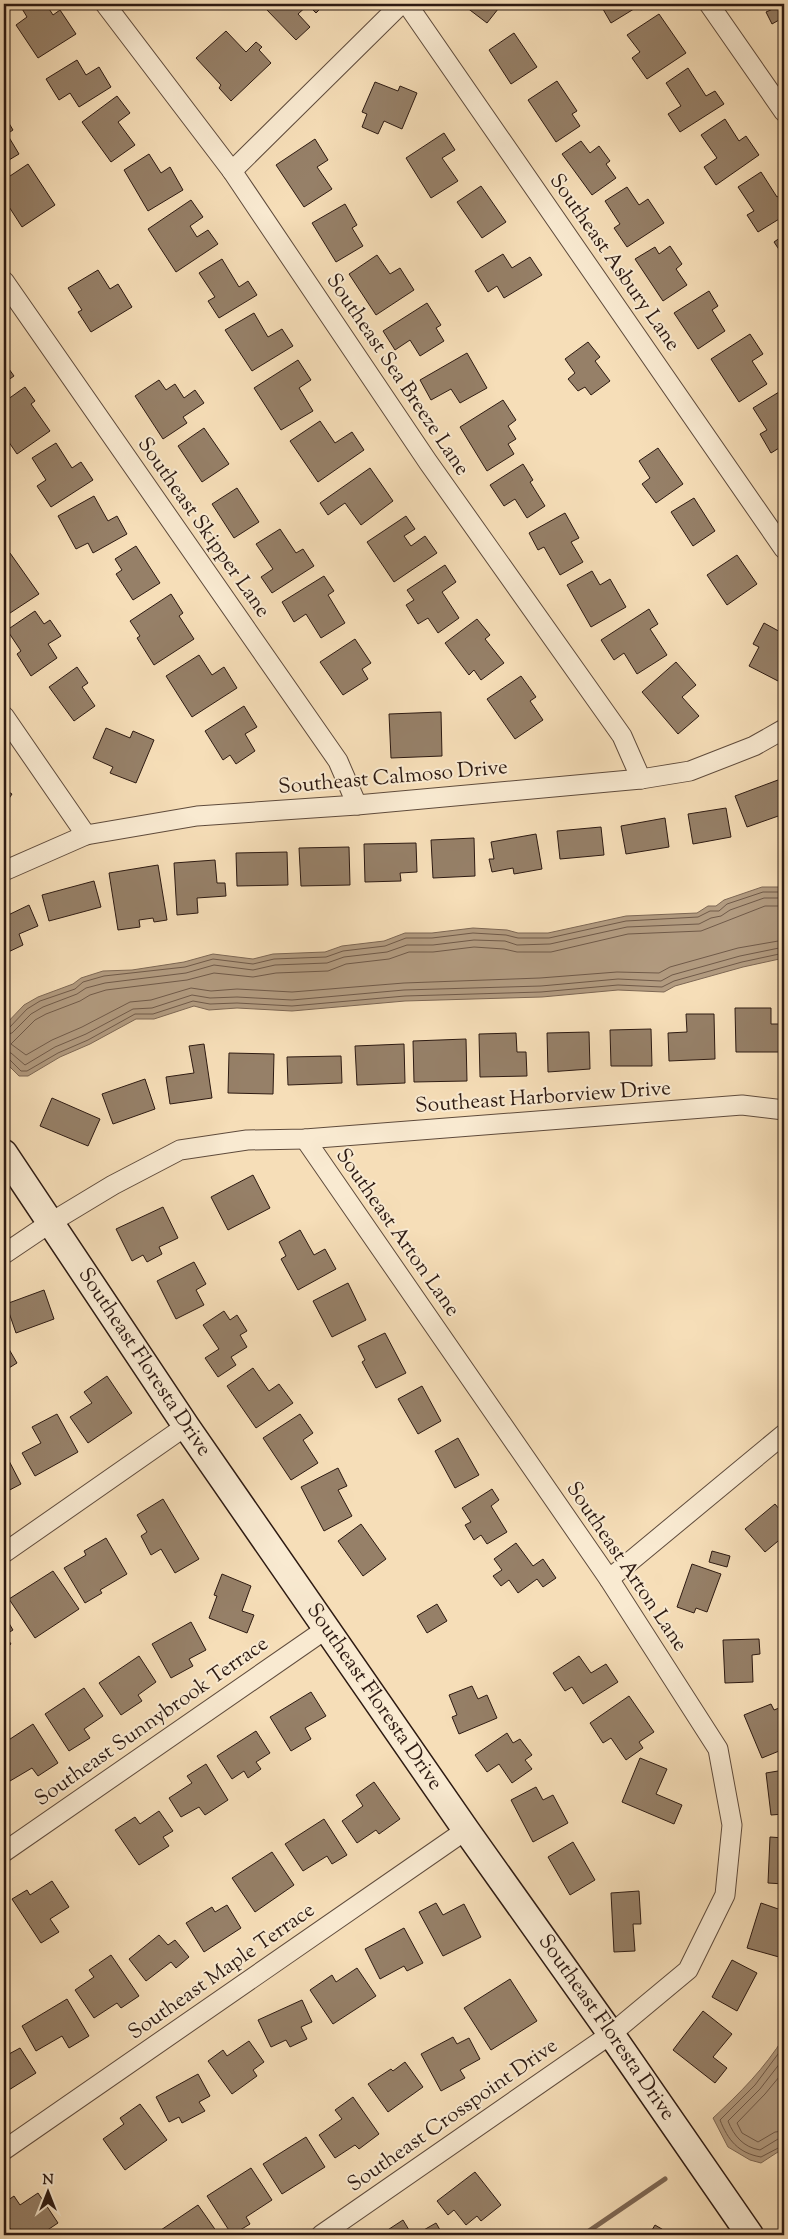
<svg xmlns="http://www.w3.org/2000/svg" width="788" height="2239" viewBox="0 0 788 2239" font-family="'Sorts Mill Goudy',serif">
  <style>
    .water { fill: #b29b80; stroke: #7d6754 }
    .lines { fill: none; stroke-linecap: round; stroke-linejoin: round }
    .shore { stroke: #705a49; stroke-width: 1 }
    .stream { stroke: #7d6754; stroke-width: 5 }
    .building { fill: #968068; stroke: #2d1a12 }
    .street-casing { stroke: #5f4b3c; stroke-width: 21 }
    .secondary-casing { stroke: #2d1a12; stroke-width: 29 }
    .street { stroke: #f9ead1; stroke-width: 19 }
    .secondary { stroke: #f9ead1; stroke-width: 26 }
    .labels { text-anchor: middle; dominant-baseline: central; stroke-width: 4; stroke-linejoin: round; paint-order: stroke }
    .street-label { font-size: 21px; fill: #2d1a12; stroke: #f9ead1 }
  </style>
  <rect width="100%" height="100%" fill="#f6deb8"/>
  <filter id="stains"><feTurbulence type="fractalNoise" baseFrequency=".004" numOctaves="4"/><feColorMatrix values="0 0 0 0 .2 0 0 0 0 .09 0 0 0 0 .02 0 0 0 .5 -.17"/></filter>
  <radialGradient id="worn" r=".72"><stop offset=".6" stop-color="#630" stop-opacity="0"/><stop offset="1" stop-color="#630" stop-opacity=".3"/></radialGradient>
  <g class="water">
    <path d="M762 887H784V958L743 967 675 986 664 992 618 990 542 997 405 1001 292 1011 237 1008 209 1010 194 1006 154 1019H136L90 1044 60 1057 28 1076H19L4 1061V1026L24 1005 38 997 73 984 81 978 103 971 132 970 184 962 213 954 253 959 273 954 325 952 342 946 384 941 405 933H432L473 928 507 930 518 933H548L626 916 697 913 708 906H716L724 900Z"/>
    <path d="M784 2037V2148L761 2163 750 2160 728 2147 713 2118C740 2093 765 2068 784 2037Z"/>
  </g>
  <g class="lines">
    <g class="shore">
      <path d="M784 906H765L701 931 628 934 551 952H517L504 949 474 947 433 952H409L389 959 346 964 328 971 276 973 253 977 214 973 187 980 106 990 90 995 80 1001 46 1014 35 1020 11 1044 26 1055 52 1040 82 1027 130 1002 151 1000 191 988 211 991 237 989 292 992 404 983 540 978 617 972 659 973 670 967 738 948 784 940"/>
      <path d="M4 1029 9 1028 27 1009 40 1001 75 989 83 982 104 976 185 967 213 959 253 964 274 959 326 957 343 951 385 946 406 938H432L473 933 506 935 518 938H549L626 921 698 917 710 911H719L727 904 763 892H784"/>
      <path d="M4 1035 12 1033 31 1014 43 1007 77 994 86 988 105 983 186 973 214 965 253 970 275 965 327 963 344 957 387 952 407 945H433L474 940 505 941 517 945 550 944 627 927 699 924 711 918 721 916 730 910 764 898H784"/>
      <path d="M4 1052 11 1053 25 1065 55 1047 86 1034 133 1009 152 1008 192 995 210 998 237 997 292 1000 404 990 541 986 618 979 661 981 672 975 740 956 784 947"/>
      <path d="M4 1058 9 1059 21 1071H27L58 1053 88 1040 135 1014H153L193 1001 210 1004 237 1003 292 1006 405 996 541 992 618 985 662 987 674 981 742 962 784 953"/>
      <path d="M784 2046 755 2085 720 2120C728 2140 738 2153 761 2157L784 2145"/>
      <path d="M784 2058 760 2089 728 2121C734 2136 743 2147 760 2150L778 2139 784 2138"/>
      <path d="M784 2071 765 2094 737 2123 742 2133 758 2142 775 2132 784 2131"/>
    </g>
    <path class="stream" d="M583 2235 665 2179"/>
  </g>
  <g class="building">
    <path d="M26 4H46L53 15 60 10 76 34 38 58 16 25 27 17 21 7Z"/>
    <path d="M272 4H325L316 13 308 5 298 14 310 27 296 40 266 9Z"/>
    <path d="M462 4H502L487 23Z"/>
    <path d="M600 4H642L611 23Z"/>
    <path d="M784 4V29L779 20 772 24 766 12Z"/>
    <path d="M659 14 686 53 647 79 632 58 640 52 627 35Z"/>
    <path d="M226 31 246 52 256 42 262 47 259 50 271 63 231 101 219 88 221 85 196 58Z"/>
    <path d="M514 33 537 67 511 84 489 50Z"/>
    <path d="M77 60 86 75 99 67 111 87 79 107 70 93 59 100 46 79Z"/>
    <path d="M688 68 706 96 715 91 724 104 680 132 668 114 681 106 666 83Z"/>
    <path d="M557 81 577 111 572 114 580 126 556 142 528 100Z"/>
    <path d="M375 82 398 91 400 86 417 93 402 129 384 121 378 134 362 127 367 114 362 112Z"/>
    <path d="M117 96 130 113 118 122 135 145 111 162 82 122Z"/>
    <path d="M4 115 13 130 7 134 19 154 4 163Z"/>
    <path d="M725 119 739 141 746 136 759 155 716 185 704 167 717 158 701 135Z"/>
    <path d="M444 133 455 150 442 158 458 181 431 198 406 158Z"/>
    <path d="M315 139 328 160 317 167 332 189 304 207 276 165Z"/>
    <path d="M581 141 590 153 599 146 610 161 606 164 616 178 592 195 562 154Z"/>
    <path d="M149 154 161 173 170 167 183 190 148 211 124 170Z"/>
    <path d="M28 164 55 205 22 227 4 199V180Z"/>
    <path d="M761 172 777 197 784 192V216L758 232 747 215 754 211 738 187Z"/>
    <path d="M481 186 506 222 482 238 457 202Z"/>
    <path d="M627 187 639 205 648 199 664 223 627 247 614 228 620 224 605 201Z"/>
    <path d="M191 200 203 217 190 226 197 237 208 230 218 244 176 272 148 229Z"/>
    <path d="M345 204 357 225 352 228 363 246 336 262 312 223Z"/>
    <path d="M784 235V257L774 242Z"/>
    <path d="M670 246 682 264 676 269 687 285 663 301 635 259 655 247 659 254Z"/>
    <path d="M503 254 512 268 530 257 542 275 504 298 497 286 488 292 475 271Z"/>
    <path d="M377 255 390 274 400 268 414 290 376 315 349 274Z"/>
    <path d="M222 259 239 287 248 281 257 295 219 318 208 301 215 297 199 273Z"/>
    <path d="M98 270 110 289 118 284 132 307 91 332 78 312 82 310 68 288Z"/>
    <path d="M709 291 718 306 712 310 725 331 698 349 674 313Z"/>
    <path d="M427 303 441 325 436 328 444 341 420 356 410 340 395 350 383 331Z"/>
    <path d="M254 313 268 337 282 329 293 346 252 371 225 330Z"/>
    <path d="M750 334 763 354 752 361 767 384 739 402 711 359Z"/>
    <path d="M588 342 600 357 595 361 610 381 591 395 585 387 578 391 568 379 575 373 565 359Z"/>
    <path d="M467 353 487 388 460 403 451 389 431 400 420 380Z"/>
    <path d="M298 360 311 380 299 388 313 411 281 430 254 388Z"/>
    <path d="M4 362 14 376 4 383Z"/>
    <path d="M159 380 166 390 175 384 184 398 195 390 204 403 183 417 187 423 163 439 135 396Z"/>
    <path d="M25 387 35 401 31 404 50 431 17 454 4 435V402Z"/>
    <path d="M779 392 784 401V445L771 453 760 434 767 430 753 408Z"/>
    <path d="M503 400 516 420 508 426 516 439 508 444 514 454 487 471 460 427Z"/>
    <path d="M320 421 335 443 352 432 364 450 318 482 290 441Z"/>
    <path d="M204 428 229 464 202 482 178 446Z"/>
    <path d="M56 443 72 468 81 462 93 480 51 507 37 486 46 480 32 458Z"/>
    <path d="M658 448 683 484 656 503 642 484 650 478 639 461Z"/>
    <path d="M523 464 533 480 530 482 545 506 527 518 515 499 504 506 490 485Z"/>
    <path d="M370 468 393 501 361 525 345 503 328 515 320 503Z"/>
    <path d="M237 488 259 522 234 538 212 504Z"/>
    <path d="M94 496 108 521 117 516 127 534 93 553 88 543 76 549 58 516Z"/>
    <path d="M694 498 715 531 693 546 671 512Z"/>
    <path d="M565 513 579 538 571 542 583 562 560 575 544 547 538 550 529 533Z"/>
    <path d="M406 516 415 529 404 536 411 546 425 536 437 553 394 582 367 542Z"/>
    <path d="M280 529 296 553 303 549 314 566 272 593 261 577 273 569 256 544Z"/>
    <path d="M136 546 160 583 133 600 116 574 122 570 115 559Z"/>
    <path d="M10 553 39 594 4 617V558Z"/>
    <path d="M737 555 757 584 727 605 707 575Z"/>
    <path d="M445 565 456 582 442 592 459 618 438 633 428 618 418 624 406 605 414 600 407 590Z"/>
    <path d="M592 571 600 585 610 579 626 607 591 627 567 585Z"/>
    <path d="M324 576 334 591 328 595 345 623 321 638 306 614 294 622 282 602Z"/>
    <path d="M171 594 183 613 179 616 194 639 154 665 137 638 140 636 130 621Z"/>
    <path d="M649 609 658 624 650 629 667 655 637 674 624 653 614 660 601 640Z"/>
    <path d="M35 611 44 624 50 620 61 636 48 644 57 658 31 676 17 654 21 651 7 630Z"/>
    <path d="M477 619 490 635 485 639 504 663 481 680 474 670 469 675 445 643Z"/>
    <path d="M764 623 784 634V668L778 681 749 666 759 647 753 644Z"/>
    <path d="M355 639 371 663 362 669 368 679 343 695 320 662Z"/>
    <path d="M199 655 212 675 224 667 237 688 192 717 166 676Z"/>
    <path d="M676 662 696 685 682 697 699 716 678 734 642 692Z"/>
    <path d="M77 667 88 683 82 687 95 706 74 721 49 687Z"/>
    <path d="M521 676 536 697 530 701 543 720 515 739 487 699Z"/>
    <path d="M244 706 257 727 245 734 255 751 236 764 230 755 223 760 205 731Z"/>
    <path d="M441 712 442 756 391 758 389 714Z"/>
    <path d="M106 728 130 738 133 731 154 740 136 783 110 773 113 767 93 758Z"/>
    <path d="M778 780 784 798V814L747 827 735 796Z"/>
    <path d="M4 789 12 794 4 806Z"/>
    <path d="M726 808 731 837 693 844 688 814Z"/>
    <path d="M665 818 669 847 626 854 621 826Z"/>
    <path d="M601 827 604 855 560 859 557 831Z"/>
    <path d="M536 834 542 869 514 874 513 868 492 872 489 859H494L491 842Z"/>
    <path d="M474 838 475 876 433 878 431 840Z"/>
    <path d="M416 843 417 872 400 873 401 881 365 882 364 844Z"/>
    <path d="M349 847 350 885 301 886 299 848Z"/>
    <path d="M287 852 288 885 237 886 236 853Z"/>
    <path d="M215 860 217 883H225L226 896 197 898 198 913 177 915 174 863Z"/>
    <path d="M158 865 167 920 154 922 153 918 139 920 140 927 118 930 109 873Z"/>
    <path d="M94 881 101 907 49 921 42 895Z"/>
    <path d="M29 905 38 926 19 934 23 945 4 954V917Z"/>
    <path d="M735 1008H771V1024H783V1052H736Z"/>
    <path d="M686 1014H714L715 1059 669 1061 668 1033 687 1032Z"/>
    <path d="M651 1029 652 1066H611L610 1030Z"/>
    <path d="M589 1032 590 1069 548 1072 547 1033Z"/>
    <path d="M516 1033 517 1052H526L527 1076 480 1077 479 1034Z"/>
    <path d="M466 1039 467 1081 414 1082 413 1041Z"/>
    <path d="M204 1044 212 1098 170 1104 166 1077 194 1073 189 1046Z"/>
    <path d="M404 1044 405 1083 357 1085 355 1046Z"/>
    <path d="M229 1053 274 1054 273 1094 228 1093Z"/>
    <path d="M341 1056 342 1083 288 1085 287 1057Z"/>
    <path d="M145 1079 155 1109 113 1124 102 1094Z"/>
    <path d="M52 1098 100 1119 88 1146 40 1126Z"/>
    <path d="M253 1175 270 1208 228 1230 211 1197Z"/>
    <path d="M163 1207 178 1238 159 1247 162 1254 147 1262 143 1255 132 1261 116 1229Z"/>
    <path d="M300 1230 314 1255 325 1249 336 1269 298 1290 281 1259 286 1256 279 1242Z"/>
    <path d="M194 1262 206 1284 196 1290 204 1305 176 1319 157 1281Z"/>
    <path d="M348 1283 366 1320 332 1337 313 1301Z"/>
    <path d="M44 1290 54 1319 16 1333 6 1304Z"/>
    <path d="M224 1311 230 1320 237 1315 247 1331 240 1335 247 1347 231 1357 236 1365 218 1377 205 1358 219 1349 203 1325Z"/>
    <path d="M385 1333 406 1373 376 1388 362 1362 365 1360 358 1346Z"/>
    <path d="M6 1344 17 1363 4 1371V1346Z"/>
    <path d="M253 1368 269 1391 279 1384 293 1403 256 1428 227 1386Z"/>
    <path d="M107 1376 132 1413 88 1443 70 1417 92 1403 84 1392Z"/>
    <path d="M422 1386 441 1421 418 1434 398 1399Z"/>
    <path d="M57 1414 78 1452 35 1476 22 1453 41 1443 32 1427Z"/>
    <path d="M300 1414 313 1433 303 1440 318 1463 291 1480 263 1438Z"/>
    <path d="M458 1438 479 1475 455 1488 435 1451Z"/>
    <path d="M7 1457 21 1484 4 1493V1459Z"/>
    <path d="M338 1468 347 1486 338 1490 352 1516 324 1531 301 1487Z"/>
    <path d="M492 1489 499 1500 491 1506 507 1532 487 1544 481 1535 474 1540 465 1525 471 1522 462 1508Z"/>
    <path d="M163 1499 199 1559 175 1573 161 1549 151 1555 141 1536 147 1532 137 1515Z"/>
    <path d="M775 1504 784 1515V1536L765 1552 745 1529Z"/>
    <path d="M361 1524 386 1559 363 1576 338 1541Z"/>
    <path d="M106 1538 127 1574 100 1590 102 1593 85 1603 64 1568 86 1555 84 1551Z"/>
    <path d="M516 1543 533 1566 543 1559 556 1578 543 1587 537 1579 518 1593 509 1580 501 1586 493 1576 502 1570 494 1559Z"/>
    <path d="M712 1551 730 1556 727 1567 709 1562Z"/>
    <path d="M692 1564 721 1574 707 1612 696 1608 694 1613 677 1607Z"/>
    <path d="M53 1571 79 1609 35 1638 9 1599Z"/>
    <path d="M222 1574 251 1586 242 1611 254 1615 247 1633 209 1618 217 1596 214 1595Z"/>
    <path d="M437 1604 447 1621 427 1633 417 1616Z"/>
    <path d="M4 1615 13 1630 5 1635 11 1644 4 1649Z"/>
    <path d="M191 1622 206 1650 189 1659 193 1666 171 1678 152 1644Z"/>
    <path d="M759 1639 760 1654 752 1655 753 1682 725 1683 723 1640Z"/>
    <path d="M139 1656 156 1682 138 1695 142 1701 121 1715 99 1683Z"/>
    <path d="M579 1656 591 1673 606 1664 618 1682 583 1704 572 1687 565 1691 553 1673Z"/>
    <path d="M472 1686 478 1699 487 1695 497 1718 459 1734 452 1717 457 1715 449 1695Z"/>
    <path d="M84 1688 103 1716 84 1729 90 1738 69 1751 45 1714Z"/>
    <path d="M311 1692 326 1716 305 1728 311 1739 291 1751 270 1717Z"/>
    <path d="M629 1696 654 1732 639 1742 643 1748 626 1760 611 1738 603 1743 590 1723Z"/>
    <path d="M771 1704 774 1710 784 1706V1749L762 1758 744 1715Z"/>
    <path d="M33 1724 58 1763 38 1776 32 1768 10 1781 4 1771V1743Z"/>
    <path d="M256 1731 270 1753 256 1762 261 1769 248 1778 244 1771 232 1779 217 1756Z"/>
    <path d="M507 1733 513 1743 520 1739 532 1755 525 1760 532 1769 512 1783 499 1764 487 1772 475 1755Z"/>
    <path d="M640 1758 667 1769 656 1794 682 1805 674 1824 622 1802Z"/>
    <path d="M206 1764 228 1800 205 1815 199 1807 181 1817 169 1798 192 1783 187 1776Z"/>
    <path d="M784 1770V1814L771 1815 766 1773Z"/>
    <path d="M374 1782 400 1819 379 1834 376 1830 357 1843 342 1821 363 1806 356 1795Z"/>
    <path d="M536 1787 543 1800 553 1795 568 1823 533 1842 511 1800Z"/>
    <path d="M159 1811 173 1831 163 1837 169 1846 139 1865 115 1830 135 1817 140 1824Z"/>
    <path d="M324 1819 347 1855 332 1864 327 1856 303 1871 285 1844Z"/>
    <path d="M770 1837 784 1838V1884L768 1883Z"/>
    <path d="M573 1842 595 1880 570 1895 548 1857Z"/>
    <path d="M272 1852 294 1885 255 1912 232 1878Z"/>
    <path d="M52 1881 69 1907 50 1919 59 1932 41 1943 12 1899 27 1890 30 1895Z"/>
    <path d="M639 1891 641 1924H633L635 1951 614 1952 611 1893Z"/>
    <path d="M436 1903 443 1915 464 1904 481 1937 443 1956 419 1912Z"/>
    <path d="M761 1903 784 1911V1939L779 1957 747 1948Z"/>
    <path d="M227 1905 241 1928 204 1952 186 1923 212 1907 215 1912Z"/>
    <path d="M4 1927 9 1935 4 1939Z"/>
    <path d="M404 1928 423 1963 407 1971 404 1966 380 1979 365 1949Z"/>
    <path d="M159 1935 168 1945 175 1940 189 1957 176 1968 171 1962 146 1981 129 1959Z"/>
    <path d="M111 1955 139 1996 121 2008 117 2003 94 2018 75 1990 94 1977 89 1970Z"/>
    <path d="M732 1960 757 1973 737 2011 712 1997Z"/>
    <path d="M357 1968 376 1996 333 2024 310 1990 332 1975 336 1982Z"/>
    <path d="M510 1979 537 2021 491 2050 464 2008Z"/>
    <path d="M67 1999 89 2036 69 2048 62 2036 36 2051 22 2026Z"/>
    <path d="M302 2000 312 2022 301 2027 307 2039 290 2047 286 2040 271 2047 258 2020Z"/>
    <path d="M703 2011 732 2034 713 2057 727 2068 715 2083 673 2050Z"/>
    <path d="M453 2037 457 2044 469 2038 480 2059 460 2070 465 2078 441 2091 421 2054Z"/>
    <path d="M249 2041 264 2062 253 2070 257 2076 232 2094 208 2061 223 2050 227 2056Z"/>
    <path d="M5 2048 9 2054 20 2048 36 2073 4 2093Z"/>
    <path d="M405 2062 423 2087 388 2112 368 2084 391 2069 393 2071Z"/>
    <path d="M198 2074 210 2096 199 2102 205 2111 182 2123 179 2117 169 2122 156 2097Z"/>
    <path d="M353 2097 379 2134 359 2149 355 2145 335 2158 319 2135 342 2119 335 2110Z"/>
    <path d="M140 2104 167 2140 125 2170 103 2139 124 2124 120 2118Z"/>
    <path d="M306 2137 325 2167 282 2194 263 2164Z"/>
    <path d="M251 2168 272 2200 246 2217 250 2224 232 2235 207 2196Z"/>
    <path d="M475 2172 501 2205 481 2221 477 2216 466 2225 454 2210 448 2215 437 2201Z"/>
    <path d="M38 2193 58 2223 40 2235H15L4 2220V2203L14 2196 20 2205Z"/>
    <path d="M198 2205 219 2235H156L155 2234Z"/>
    <path d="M403 2220 412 2235H384L383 2233Z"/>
    <path d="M436 2223 443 2235H415Z"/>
    <path d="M655 2225 672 2235H649Z"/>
  </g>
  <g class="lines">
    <defs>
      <g id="street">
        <path d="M105 4 232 171 428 462 622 736 641 779"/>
        <path d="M407 4 784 549"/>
        <path d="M709 4 784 112"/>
        <path d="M232 171 401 4"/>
        <path d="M4 281 338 761 357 805"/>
        <path d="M4 716 86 835"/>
        <path d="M4 871 86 835 197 816 357 805 641 779 690 771 754 746 784 729"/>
        <path d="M305 1139 609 1579 718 1749 732 1825 725 1895 688 1970 611 2034 321 2235"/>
        <path d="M4 1254 50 1223 113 1185 180 1150 247 1140 305 1139 742 1105 784 1110"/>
        <path d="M4 1553 186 1426"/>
        <path d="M609 1579 784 1434"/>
        <path d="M4 1852 326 1629"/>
        <path d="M4 2150 466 1830"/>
      </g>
      <g id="secondary">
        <path id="s1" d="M4 1153 186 1426 466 1830 611 2034 750 2235"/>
      </g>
    </defs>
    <use href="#street" class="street-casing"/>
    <use href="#secondary" class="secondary-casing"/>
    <use href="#street" class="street"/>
    <use href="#secondary" class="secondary"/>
  </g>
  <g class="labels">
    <g class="street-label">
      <text transform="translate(614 263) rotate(55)">Southeast Asbury Lane</text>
      <text transform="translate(397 375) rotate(56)">Southeast Sea Breeze Lane</text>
      <text transform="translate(203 528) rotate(55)">Southeast Skipper Lane</text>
      <text transform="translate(393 778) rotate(-5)">Southeast Calmoso Drive</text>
      <text transform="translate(543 1098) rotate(-4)">Southeast Harborview Drive</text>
      <text transform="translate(397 1233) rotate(55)">Southeast Arton Lane</text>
      <text stroke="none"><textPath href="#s1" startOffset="252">Southeast Floresta Drive</textPath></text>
      <text transform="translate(626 1567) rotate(56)">Southeast Arton Lane</text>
      <text stroke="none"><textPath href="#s1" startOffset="658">Southeast Floresta Drive</textPath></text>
      <text transform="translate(152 1722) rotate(-35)">Southeast Sunnybrook Terrace</text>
      <text transform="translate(222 1972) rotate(-35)">Southeast Maple Terrace</text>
      <text stroke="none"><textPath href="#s1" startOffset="1062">Southeast Floresta Drive</textPath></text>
      <text transform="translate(453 2116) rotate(-35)">Southeast Crosspoint Drive</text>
    </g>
  </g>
  <rect width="788" height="2239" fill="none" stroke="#f6deb8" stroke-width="20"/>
  <rect x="5" y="5" width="778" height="2229" fill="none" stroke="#2d1a12" stroke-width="2.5"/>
  <rect x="10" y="10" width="768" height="2219" fill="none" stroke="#2d1a12"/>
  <g transform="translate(48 2192)" stroke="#f9ead1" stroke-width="4" paint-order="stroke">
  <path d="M0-4L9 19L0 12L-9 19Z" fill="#2d1a12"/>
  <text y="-8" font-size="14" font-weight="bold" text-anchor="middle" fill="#2d1a12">N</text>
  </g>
  <rect width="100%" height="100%" filter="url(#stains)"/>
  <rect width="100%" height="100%" fill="url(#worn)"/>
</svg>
